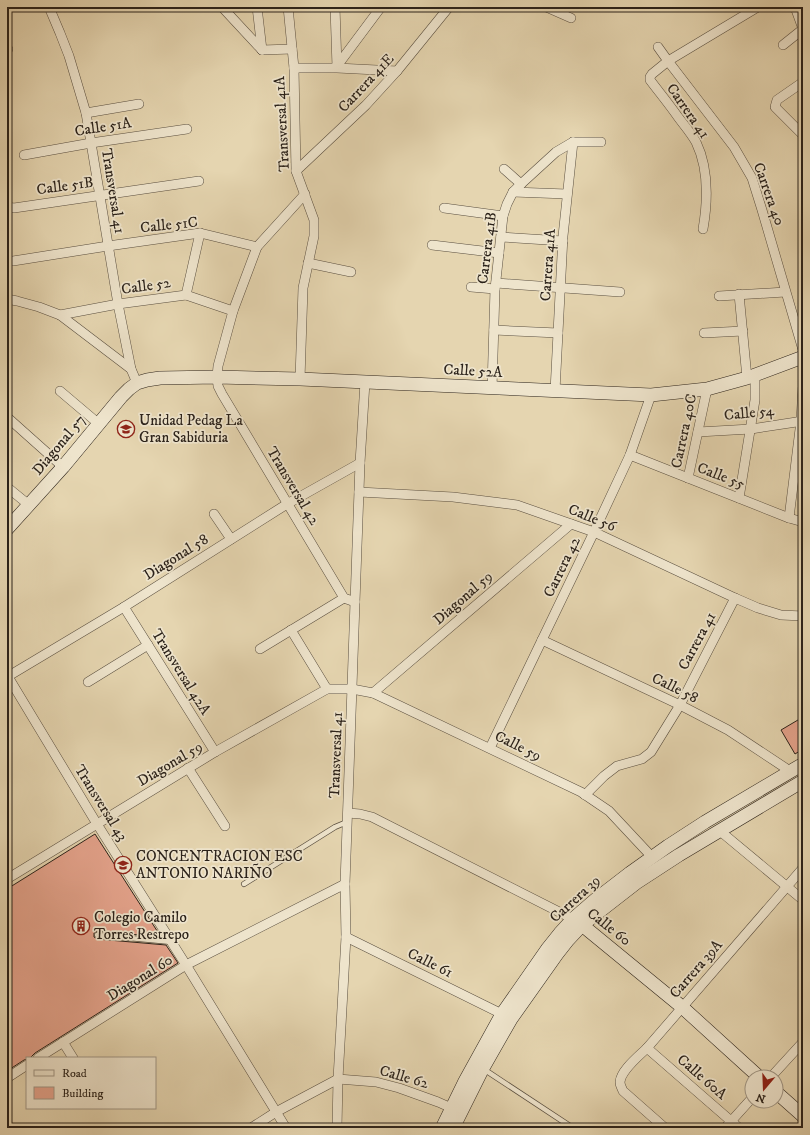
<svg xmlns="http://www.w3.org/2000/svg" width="810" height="1135" viewBox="0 0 810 1135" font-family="'IM FELL DW Pica',serif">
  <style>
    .building { fill: #e5a38c; stroke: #2b221a }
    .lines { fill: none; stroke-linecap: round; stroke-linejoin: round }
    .lane-casing { stroke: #5a4f40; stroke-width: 6 }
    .street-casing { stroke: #5a4f40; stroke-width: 10 }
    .secondary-casing { stroke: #2b221a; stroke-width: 14 }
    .lane { stroke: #eee4cc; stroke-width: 4.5 }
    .street { stroke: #eee4cc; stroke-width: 9 }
    .secondary { stroke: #eee4cc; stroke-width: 13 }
    .labels { text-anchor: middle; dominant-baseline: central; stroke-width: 3.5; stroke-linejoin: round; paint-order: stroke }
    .street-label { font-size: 15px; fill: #2b221a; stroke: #eee4cc }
    .poi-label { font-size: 15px; fill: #2b221a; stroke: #eee4cc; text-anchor: start }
  </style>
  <rect width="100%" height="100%" fill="#e5d5b0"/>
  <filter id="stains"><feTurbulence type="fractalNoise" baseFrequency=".005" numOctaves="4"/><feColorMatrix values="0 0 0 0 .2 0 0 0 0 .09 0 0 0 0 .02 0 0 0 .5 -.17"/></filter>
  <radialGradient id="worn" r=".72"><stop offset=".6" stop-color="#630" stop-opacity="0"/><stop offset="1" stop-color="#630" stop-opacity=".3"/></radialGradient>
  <g class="building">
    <path d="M803 717V749L795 754 781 730Z"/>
    <path d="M95 834 161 937 97 931 94 933V937L97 939 166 945 178 963 35 1053 30 1058H27V1059L24 1060 7 1071V889Z"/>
  </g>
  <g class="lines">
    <defs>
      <g id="lane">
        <path d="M244 884 335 827 347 822"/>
        <path d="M97 935 172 942"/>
        <path d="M485 1070 573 1128"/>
      </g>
      <g id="street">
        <path d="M49 7 60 33 69 56 86 113 118 304 131 369 137 383"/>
        <path d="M222 7 262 50"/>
        <path d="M257 7 262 50"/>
        <path d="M288 7 294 68 296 171 314 220V236L303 288 300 379"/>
        <path d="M335 7 337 67"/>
        <path d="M546 7 571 18"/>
        <path d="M795 7 803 29"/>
        <path d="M783 45 803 29"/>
        <path d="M658 47 668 61 734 147 752 178 762 210 803 350"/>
        <path d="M262 50 292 49"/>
        <path d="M7 51 8 49"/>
        <path d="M337 66 381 7"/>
        <path d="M294 68H337L397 71"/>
        <path d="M803 82 777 100 775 107 803 135"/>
        <path d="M86 113 139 104"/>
        <path d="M573 142H601"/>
        <path d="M24 155 91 143 187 129"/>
        <path d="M504 169 521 184"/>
        <path d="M296 171 366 105 397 71 449 7"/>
        <path d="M513 192 567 194"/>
        <path d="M305 194 257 247 233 311 218 366 217 377 218 386 222 394 344 598 355 602"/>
        <path d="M7 207 14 208 199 181"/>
        <path d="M444 208 503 216"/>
        <path d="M703 229C708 200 709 169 696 142 691 133 684 125 678 117 669 104 659 92 650 80V77L652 74 668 61 758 7"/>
        <path d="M501 237 563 241"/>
        <path d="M432 245 499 253"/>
        <path d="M13 261 108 246 200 233 257 247"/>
        <path d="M308 263 351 272"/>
        <path d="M496 283 620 292"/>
        <path d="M471 287 495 289"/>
        <path d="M739 294 747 378"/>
        <path d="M186 295 200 233"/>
        <path d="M719 296 785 292"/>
        <path d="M7 299 17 301 39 307 60 315 131 369"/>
        <path d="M60 315 118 304 186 295 233 311"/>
        <path d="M494 330 558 333"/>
        <path d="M704 333 743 331"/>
        <path d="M492 388 495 289 503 216 507 204 513 192 521 184 556 152 573 142"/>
        <path d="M60 391 99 424"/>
        <path d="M555 391 563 236 573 142"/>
        <path d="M7 417 63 467"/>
        <path d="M698 432 751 429 803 421"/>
        <path d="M630 455 789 518 803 522"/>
        <path d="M688 478 707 389"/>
        <path d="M7 487 29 505"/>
        <path d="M359 492 453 497 517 505 594 532 735 598 758 608 781 615 803 616"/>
        <path d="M739 498 755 400V375"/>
        <path d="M214 514 231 539"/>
        <path d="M789 518 801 421 803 386"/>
        <path d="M124 607 215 752"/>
        <path d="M291 630 327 689"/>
        <path d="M542 640 680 705 728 730 790 771"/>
        <path d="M260 649 344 598"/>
        <path d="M7 675 97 824 186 965 286 1128"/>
        <path d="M7 677 124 607 287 504 360 463"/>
        <path d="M88 682 148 645"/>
        <path d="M373 693 571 524"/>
        <path d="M490 748 594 532 630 455 651 395"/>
        <path d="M188 768 225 826"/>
        <path d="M585 795 604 776 617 766 642 759 651 752 680 705 735 598"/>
        <path d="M348 813 360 814 372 817 573 919"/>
        <path d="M720 831 803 900"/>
        <path d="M7 879 215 752 327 689H352L373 693 581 792 609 811 652 857"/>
        <path d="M346 937 502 1014"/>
        <path d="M63 1042 73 1058"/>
        <path d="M647 1048 739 1128"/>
        <path d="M38 1058 186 965 345 884"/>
        <path d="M771 1077 803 1042"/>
        <path d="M7 1078 27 1065"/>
        <path d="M251 1128 276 1112 338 1079 376 1082 399 1088 438 1102 456 1110"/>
        <path d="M337 1128 338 1079 346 937 345 884 355 602 360 463 365 382"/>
        <path d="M665 1128 623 1091C622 1088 620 1086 620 1082 621 1070 639 1056 647 1048L803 868"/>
        <path d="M725 1128 752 1098"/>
      </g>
      <g id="secondary">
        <path d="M7 529 63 467 121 397 129 389 137 383 147 380 160 378 217 377 300 379 651 395 707 389 747 378 803 357"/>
        <path d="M575 920 582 925 682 1007 759 1077"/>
        <path d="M776 1092 803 1116"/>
        <path d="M442 1128 464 1083 502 1014 548 948 560 933 573 919 595 900 630 873 668 846 705 822 803 764"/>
        <path d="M453 1128 483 1068 511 1019 557 954 568 940 582 925 636 883 656 870 679 855 803 781"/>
      </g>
    </defs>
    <use href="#lane" class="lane-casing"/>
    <use href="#street" class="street-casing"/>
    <use href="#secondary" class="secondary-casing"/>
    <use href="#lane" class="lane"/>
    <use href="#street" class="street"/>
    <use href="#secondary" class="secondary"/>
  </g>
  <defs>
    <symbol id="school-ring" viewBox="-11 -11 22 22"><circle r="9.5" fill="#eee4cc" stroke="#8f2418" stroke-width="1.5"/><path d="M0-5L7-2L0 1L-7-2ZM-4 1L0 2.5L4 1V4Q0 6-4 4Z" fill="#8f2418"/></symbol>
    <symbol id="building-ring" viewBox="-11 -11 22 22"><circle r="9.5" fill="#eee4cc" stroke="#8f2418" stroke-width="1.5"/><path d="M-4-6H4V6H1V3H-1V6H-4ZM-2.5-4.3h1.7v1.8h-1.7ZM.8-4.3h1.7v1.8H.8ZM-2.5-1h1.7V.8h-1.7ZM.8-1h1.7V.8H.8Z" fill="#8f2418"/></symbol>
  </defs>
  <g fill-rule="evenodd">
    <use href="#school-ring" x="116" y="419" width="20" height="20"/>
    <use href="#school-ring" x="113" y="855" width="20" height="20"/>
    <use href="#building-ring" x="71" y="916" width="20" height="20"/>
  </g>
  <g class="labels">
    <g class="street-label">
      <text transform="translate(366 83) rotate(-47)">Carrera 41E</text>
      <text transform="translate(688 111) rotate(55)">Carrera 41</text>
      <text transform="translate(282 124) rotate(-93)">Transversal 41A</text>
      <text transform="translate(103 127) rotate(-9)">Calle 51A</text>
      <text transform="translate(65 186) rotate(-8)">Calle 51B</text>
      <text transform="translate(113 191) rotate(81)">Transversal 41</text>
      <text transform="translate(769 194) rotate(70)">Carrera 40</text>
      <text transform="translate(169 225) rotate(-6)">Calle 51C</text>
      <text transform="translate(487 248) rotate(-83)">Carrera 41B</text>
      <text transform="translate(548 265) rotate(-86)">Carrera 41A</text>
      <text transform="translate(146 286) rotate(-8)">Calle 52</text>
      <text transform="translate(473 371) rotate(3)">Calle 52A</text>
      <text transform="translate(749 413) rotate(-6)">Calle 54</text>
      <text transform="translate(684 431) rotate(-78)">Carrera 40C</text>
      <text transform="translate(59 445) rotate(-50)">Diagonal 57</text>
      <text transform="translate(721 476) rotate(21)">Calle 55</text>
      <text transform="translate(293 486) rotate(59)">Transversal 42</text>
      <text transform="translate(592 518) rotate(22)">Calle 56</text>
      <text transform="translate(176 557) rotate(-32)">Diagonal 58</text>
      <text transform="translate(562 567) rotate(-64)">Carrera 42</text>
      <text transform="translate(463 598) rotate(-41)">Diagonal 59</text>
      <text transform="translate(697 641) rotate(-62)">Carrera 41</text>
      <text transform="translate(181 672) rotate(58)">Transversal 42A</text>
      <text transform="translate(675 688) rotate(26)">Calle 58</text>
      <text transform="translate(518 746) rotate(26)">Calle 59</text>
      <text transform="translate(336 755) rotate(-88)">Transversal 41</text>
      <text transform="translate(170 764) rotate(-31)">Diagonal 59</text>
      <text transform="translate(101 803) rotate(58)">Transversal 43</text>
      <text transform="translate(575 899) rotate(-42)">Carrera 39</text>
      <text transform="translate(609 927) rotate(38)">Calle 60</text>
      <text transform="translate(430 963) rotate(26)">Calle 61</text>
      <text transform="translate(696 969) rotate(-49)">Carrera 39A</text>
      <text transform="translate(140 978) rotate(-32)">Diagonal 60</text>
      <text transform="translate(404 1077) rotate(16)">Calle 62</text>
      <text transform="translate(702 1077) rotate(41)">Calle 60A</text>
    </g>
    <g class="poi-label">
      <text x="139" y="420">Unidad Pedag La<tspan x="139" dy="17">Gran Sabiduria</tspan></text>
      <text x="136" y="856">CONCENTRACION ESC<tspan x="136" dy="17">ANTONIO NARIÑO</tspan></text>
      <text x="94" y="917">Colegio Camilo<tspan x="94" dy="17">Torres Restrepo</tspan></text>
    </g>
  </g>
  <rect width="810" height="1135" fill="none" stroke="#e5d5b0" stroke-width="24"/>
  <rect x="8" y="8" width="794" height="1119" fill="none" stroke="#2b221a" stroke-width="2"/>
  <rect x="12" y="12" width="786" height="1111" fill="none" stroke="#2b221a"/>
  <rect x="26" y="1057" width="130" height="52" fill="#eee4cc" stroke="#a09685"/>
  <rect x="34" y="1070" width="20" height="6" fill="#eee4cc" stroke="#a09685"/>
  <text x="62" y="1077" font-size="12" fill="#2b221a">Road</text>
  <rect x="34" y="1087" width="20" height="12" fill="#e5a38c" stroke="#a09685"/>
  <text x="62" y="1097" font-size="12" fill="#2b221a">Building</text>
  <g transform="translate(764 1089) rotate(199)"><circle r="19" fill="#eee4cc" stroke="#a09685"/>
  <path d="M0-3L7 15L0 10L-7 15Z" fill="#8f2418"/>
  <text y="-6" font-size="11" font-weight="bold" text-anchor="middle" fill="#2b221a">N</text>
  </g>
  <rect width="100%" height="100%" filter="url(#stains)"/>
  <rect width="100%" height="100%" fill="url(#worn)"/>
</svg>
